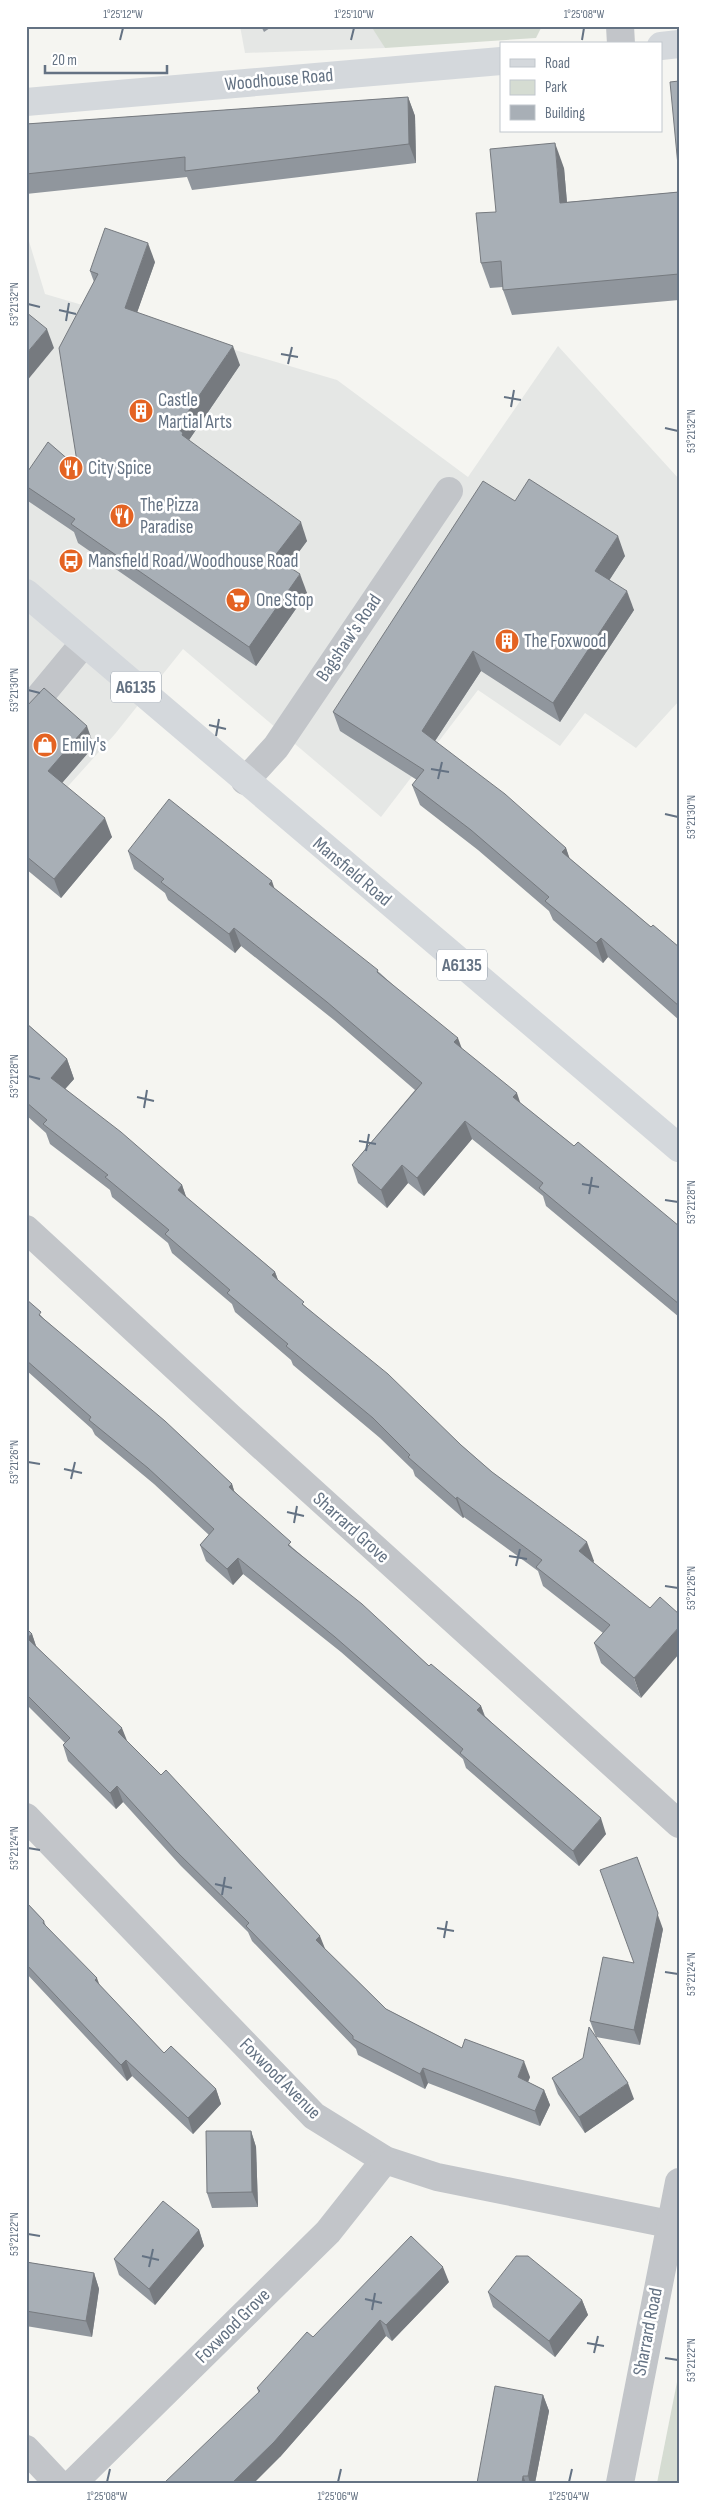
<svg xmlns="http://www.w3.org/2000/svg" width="705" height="2509" viewBox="0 0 705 2509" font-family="'Sofia Sans Condensed',sans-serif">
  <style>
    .built { fill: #e5e7e5 }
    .green { fill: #d5dcd2 }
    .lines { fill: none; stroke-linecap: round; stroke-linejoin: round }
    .minor { stroke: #c2c5c9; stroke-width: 28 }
    .major { stroke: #d4d8dc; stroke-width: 28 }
    .wall { fill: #90969d }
    .shaded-wall { fill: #767a7f }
    .building { fill: #a8afb6; stroke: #767a7f }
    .ticks { fill: none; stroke: #647283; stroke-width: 2 }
    .labels { text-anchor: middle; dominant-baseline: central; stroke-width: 5; stroke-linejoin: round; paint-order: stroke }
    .shield { fill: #fff; stroke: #929ca8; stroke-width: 1 }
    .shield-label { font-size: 18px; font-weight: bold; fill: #647283 }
    .street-label { font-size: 19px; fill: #647283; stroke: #fff }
    .poi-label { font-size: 19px; fill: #647283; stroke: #fff; text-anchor: start }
    .neatline { fill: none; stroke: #647283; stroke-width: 2 }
    .ticks-label { font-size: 12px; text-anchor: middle; fill: #647283 }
  </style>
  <rect width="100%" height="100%" fill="#f5f5f1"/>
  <g class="built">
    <path d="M240 26H373L385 48 245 53Z"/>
    <path d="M26 238H28L45 294 337 380 468 477 558 346 679 479V701L636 748 585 713 560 746 478 690 381 817 183 649 115 734 26 833Z"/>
  </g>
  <g class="green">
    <path d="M371 26H542L536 38 385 48Z"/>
    <path d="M679 2372V2483H657Z"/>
  </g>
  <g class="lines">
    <g class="minor">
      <path d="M620 26 621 44"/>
      <path d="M26 713 84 643"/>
      <path d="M245 781 276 747 449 491"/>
      <path d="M26 1229 232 1419 679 1824"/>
      <path d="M26 1817 314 2116 385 2160 437 2177 669 2224"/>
      <path d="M26 2449 58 2483"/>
      <path d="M73 2483 328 2232 385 2160"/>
      <path d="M620 2483 679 2182"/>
    </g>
    <g class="major">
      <path d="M661 46 679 44"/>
      <path d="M26 102 501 61"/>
      <path d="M26 593 679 1148"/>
    </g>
  </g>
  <g class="wall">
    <path d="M261 26H273L264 32Z"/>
    <path d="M408 97 415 116 416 163 192 190 187 177 26 194V124Z"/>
    <path d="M564 168 567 202 679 192V300L512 315 503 290V287L490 288 481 263 496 212Z"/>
    <path d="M155 262 137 312 240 365 189 440 307 541 288 566 307 593 256 666 78 543 74 532 28 501 26 497V486L78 468 94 282 90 271Z"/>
    <path d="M515 501 625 556 609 580 634 610 560 722 481 671 435 741 566 848 569 858 651 927 679 947V1020L608 957 603 963 553 920 549 911 478 850 420 805 412 785 417 780 340 731 333 712Z"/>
    <path d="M26 707 94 746 62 783 112 837 61 898 26 869Z"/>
    <path d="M128 851 275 889 380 973 461 1048 520 1103 574 1146 679 1226V1317L546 1206 543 1196 472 1139 424 1196 408 1183 387 1208 358 1183 352 1165 415 1090 334 1020 241 946 235 953 168 900 165 893 134 869Z"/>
    <path d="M26 1023 67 1059 74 1079 65 1089 182 1185 186 1197 275 1272 278 1280 306 1307 461 1445 594 1561 593 1562 641 1698 601 1663 594 1643 603 1633 543 1586 538 1571 464 1517 463 1518 415 1476 413 1470 380 1438 293 1365 291 1360 235 1312 232 1304 172 1253 168 1243 112 1197 110 1190 50 1144 46 1133 26 1115Z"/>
    <path d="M26 1299 44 1319 232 1484 234 1491 293 1548 429 1666 481 1706 485 1716 606 1834 579 1866 466 1768 463 1759 341 1652 243 1574 233 1585 206 1561 200 1545 209 1535 154 1484 95 1435 92 1429 26 1370Z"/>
    <path d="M26 1628 32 1634 36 1646 326 1950 386 2009 462 2048 530 2077 528 2082 544 2090 550 2105 540 2126 428 2083 425 2089 358 2055 356 2049 252 1941 248 1932 181 1866 123 1802 116 1809 68 1761 63 1745 65 1743 26 1704Z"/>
    <path d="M26 1902 44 1921 46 1926 100 1986 164 2053 216 2089 221 2104 193 2134 132 2076 127 2081 26 1973Z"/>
    <path d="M663 1929 640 2045 596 2037 590 2021 634 1963Z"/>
    <path d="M552 2078 634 2099 585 2133 558 2094Z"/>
    <path d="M251 2131 256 2147 258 2207 212 2208 207 2193Z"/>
    <path d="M199 2230 204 2246 155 2305 119 2275 114 2259Z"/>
    <path d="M26 2262 94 2273 99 2289 92 2337 26 2326Z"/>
    <path d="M449 2282 392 2341 386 2336 280 2457 257 2388 313 2337Z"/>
    <path d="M488 2292 582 2300 588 2315 555 2357 493 2307Z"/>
    <path d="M543 2395 549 2411 535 2483H477Z"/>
  </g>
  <g class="shaded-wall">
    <path d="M408 97 415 116 416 163 409 144Z"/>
    <path d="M555 143 564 168 569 227 560 203Z"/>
    <path d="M148 243 155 262 132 327 125 308Z"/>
    <path d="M47 329 54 348 26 382V354Z"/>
    <path d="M233 346 240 365 187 443 177 428Z"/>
    <path d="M301 522 307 541 281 576 274 557Z"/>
    <path d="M618 536 625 556 603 590 595 571Z"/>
    <path d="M300 574 307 593 256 666 249 647Z"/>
    <path d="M627 591 634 610 560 722 553 703Z"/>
    <path d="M473 651 481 671 429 750 422 731Z"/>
    <path d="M26 677 29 685 26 689Z"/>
    <path d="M87 726 94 746 55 791 48 771Z"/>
    <path d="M105 818 112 837 61 898 54 879Z"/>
    <path d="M566 848 573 868 562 852Z"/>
    <path d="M272 881 278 899 269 884Z"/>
    <path d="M234 928 241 946 235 953 229 934Z"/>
    <path d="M601 938 608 957 603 963 596 943Z"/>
    <path d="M458 1038 465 1057 454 1042Z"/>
    <path d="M67 1059 74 1079 58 1097 51 1078Z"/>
    <path d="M517 1093 523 1111 513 1097Z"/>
    <path d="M465 1121 472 1139 424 1196 417 1178Z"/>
    <path d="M402 1165 408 1183 387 1208 381 1190Z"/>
    <path d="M182 1185 189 1205 178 1190Z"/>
    <path d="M275 1272 282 1291 272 1275Z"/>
    <path d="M232 1484 237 1500 229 1487Z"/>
    <path d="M457 1497 464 1517 463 1518 456 1499Z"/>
    <path d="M587 1542 594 1561 586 1571 579 1551Z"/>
    <path d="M238 1558 243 1574 233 1585 227 1569Z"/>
    <path d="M679 1627V1654L641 1698 634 1678Z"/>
    <path d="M32 1634 37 1649 27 1638Z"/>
    <path d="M481 1706 486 1721 477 1710Z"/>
    <path d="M122 1728 128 1743 118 1732Z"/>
    <path d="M117 1786 123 1802 116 1809 110 1793Z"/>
    <path d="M601 1818 606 1834 579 1866 573 1851Z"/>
    <path d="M637 1857 663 1929 640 2045 634 2030Z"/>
    <path d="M320 1936 326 1951 316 1940Z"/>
    <path d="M97 1978 103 1994 95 1980Z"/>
    <path d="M126 2060 132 2076 127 2081 121 2065Z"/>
    <path d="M524 2061 530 2077 524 2092 518 2077Z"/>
    <path d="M423 2068 428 2083 425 2089 420 2074Z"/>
    <path d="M628 2083 634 2099 585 2133 579 2117Z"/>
    <path d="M216 2089 221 2104 193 2134 188 2118Z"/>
    <path d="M544 2090 550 2105 540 2126 535 2111Z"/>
    <path d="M251 2131 256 2147 258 2207 252 2192Z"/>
    <path d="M199 2230 204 2246 155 2305 149 2289Z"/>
    <path d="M443 2267 449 2282 392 2341 386 2325Z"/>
    <path d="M94 2273 99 2289 92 2337 86 2321Z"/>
    <path d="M582 2300 588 2315 555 2357 549 2341Z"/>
    <path d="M380 2320 386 2336 280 2457 254 2483H232Z"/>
    <path d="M543 2395 549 2411 535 2483H530L528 2476Z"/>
    <path d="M523 2476 526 2483H522Z"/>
  </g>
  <g class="building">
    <path d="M679 81V176L670 82Z"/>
    <path d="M408 97 409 144 185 171V157L26 174V124Z"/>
    <path d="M555 143 560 203 679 192V274L503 290 501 261 481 263 476 213 496 212 490 149Z"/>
    <path d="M105 228 148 243 125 308 233 346 177 428 183 433 182 435 301 522 274 557 300 574 249 647 71 524 75 519 26 486V474L48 442 78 468 59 348 98 274 90 271Z"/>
    <path d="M26 312 47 329 26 354Z"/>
    <path d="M529 479 618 536 595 571 627 591 553 703 473 651 422 731 505 794 566 848 562 852 651 927 653 925 679 947V1006L601 938 596 943 545 901 549 897 471 830 412 785 424 770 333 712 483 481 515 501Z"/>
    <path d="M44 688 87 726 48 771 105 818 54 879 26 856V707Z"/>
    <path d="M169 799 272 881 269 884 378 970 377 972 458 1038 454 1042 517 1093 513 1097 574 1146 578 1142 679 1226V1304L539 1188 543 1183 465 1121 417 1178 402 1165 381 1190 352 1165 422 1083 327 1002 234 928 229 934 161 882 164 879 128 851Z"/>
    <path d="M26 1023 67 1059 51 1078 121 1132 182 1185 178 1190 275 1272 272 1275 304 1302 302 1304 388 1374 461 1445 492 1472 587 1542 579 1551 650 1608 660 1597 679 1614V1627L634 1678 594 1643 610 1625 536 1567 542 1560 457 1497 456 1499 408 1457 410 1455 373 1418 286 1346 288 1344 227 1293 230 1290 165 1234 169 1230 105 1177 108 1175 43 1124 47 1120 26 1102Z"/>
    <path d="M26 1299 41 1312 39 1315 165 1421 232 1484 229 1487 291 1542 288 1545 362 1604 429 1666 431 1664 481 1706 477 1710 601 1818 573 1851 460 1753 463 1749 335 1637 238 1558 227 1569 200 1545 214 1529 148 1468 89 1420 91 1417 26 1360Z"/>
    <path d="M26 1628 32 1634 27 1638 122 1728 118 1732 161 1775 166 1770 320 1936 316 1940 386 2009 462 2048 465 2039 524 2061 518 2077 544 2090 535 2111 423 2068 420 2074 353 2039V2036L246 1926 249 1923 175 1850 117 1786 110 1793 63 1745 70 1738 26 1694Z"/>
    <path d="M637 1857 658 1913 634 2030 590 2021 603 1957 634 1963 600 1870Z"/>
    <path d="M26 1902 44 1921 43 1923 97 1978 95 1980 164 2053 171 2046 216 2089 188 2118 126 2060 121 2065 26 1964Z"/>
    <path d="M589 2027 628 2083 579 2117 552 2078 583 2058Z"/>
    <path d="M206 2131H251L252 2192 207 2193Z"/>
    <path d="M163 2201 199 2230 149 2289 114 2259Z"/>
    <path d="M411 2236 443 2267 386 2325 380 2320 274 2442 232 2483H164L260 2391 257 2388 307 2332 313 2337Z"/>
    <path d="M516 2256H528L582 2300 549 2341 488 2292Z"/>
    <path d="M26 2262 94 2273 86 2321 26 2311Z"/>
    <path d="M495 2386 543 2395 528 2476H523L522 2483H477Z"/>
  </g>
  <path class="ticks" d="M120 40 123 28M351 40 354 28M582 40 584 28M28 304 40 307M59 310 76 314M66 321 69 303M281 354 298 357M288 364 292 347M504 397 521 400M511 407 514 390M665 428 678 431M28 690 40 693M209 725 226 729M216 736 219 719M431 769 449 772M438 779 442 762M665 814 678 817M28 1076 40 1079M137 1097 154 1101M144 1108 147 1090M359 1141 376 1144M366 1151 369 1134M582 1184 599 1187M589 1194 592 1177M665 1200 678 1202M28 1462 40 1464M64 1469 82 1473M71 1479 75 1462M287 1512 304 1516M294 1523 297 1506M509 1556 527 1559M516 1566 520 1549M665 1586 678 1588M28 1848 40 1850M215 1884 232 1888M222 1895 225 1877M437 1928 454 1931M444 1938 447 1921M665 1972 678 1974M28 2234 40 2236M142 2256 159 2260M149 2267 153 2249M365 2299 382 2303M372 2310 375 2293M587 2343 604 2346M594 2353 598 2336M665 2358 678 2360M107 2482 110 2469M338 2482 341 2469M569 2482 572 2469"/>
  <defs>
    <symbol id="building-disc" viewBox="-11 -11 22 22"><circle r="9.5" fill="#e46322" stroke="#fff"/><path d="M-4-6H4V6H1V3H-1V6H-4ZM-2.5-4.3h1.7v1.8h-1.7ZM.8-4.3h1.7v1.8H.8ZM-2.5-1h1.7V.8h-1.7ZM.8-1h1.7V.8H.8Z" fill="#fff"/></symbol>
    <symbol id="restaurant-disc" viewBox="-11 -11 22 22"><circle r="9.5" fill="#e46322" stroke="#fff"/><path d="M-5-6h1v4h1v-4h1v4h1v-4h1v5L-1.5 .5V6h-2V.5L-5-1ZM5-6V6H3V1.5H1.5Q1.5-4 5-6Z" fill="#fff"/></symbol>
    <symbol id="bus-disc" viewBox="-11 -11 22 22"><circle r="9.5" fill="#e46322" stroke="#fff"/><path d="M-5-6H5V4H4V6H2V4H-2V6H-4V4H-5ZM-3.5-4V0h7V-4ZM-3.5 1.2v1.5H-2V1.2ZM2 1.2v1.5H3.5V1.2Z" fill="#fff"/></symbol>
    <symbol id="supermarket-disc" viewBox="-11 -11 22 22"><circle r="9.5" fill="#e46322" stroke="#fff"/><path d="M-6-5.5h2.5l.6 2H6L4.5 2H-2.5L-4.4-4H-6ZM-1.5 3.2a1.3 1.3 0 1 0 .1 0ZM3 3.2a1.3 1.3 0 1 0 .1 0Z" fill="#fff"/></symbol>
    <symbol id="shop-disc" viewBox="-11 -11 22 22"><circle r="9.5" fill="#e46322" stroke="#fff"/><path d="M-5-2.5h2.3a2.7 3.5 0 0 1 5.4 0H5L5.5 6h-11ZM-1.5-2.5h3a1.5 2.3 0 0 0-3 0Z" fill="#fff"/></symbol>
  </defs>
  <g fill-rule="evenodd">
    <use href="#building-disc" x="127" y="397" width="28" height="28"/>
    <use href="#restaurant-disc" x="57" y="454" width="28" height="28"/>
    <use href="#restaurant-disc" x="108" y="502" width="28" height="28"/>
    <use href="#bus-disc" x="57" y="547" width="28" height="28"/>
    <use href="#supermarket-disc" x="224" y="586" width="28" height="28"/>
    <use href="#building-disc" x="493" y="627" width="28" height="28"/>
    <use href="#shop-disc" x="31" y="731" width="28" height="28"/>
  </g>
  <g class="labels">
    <g class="shield">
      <rect x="111" y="671.5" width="50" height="31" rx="4"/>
      <rect x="437" y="949.5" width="50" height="31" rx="4"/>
    </g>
    <g class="shield-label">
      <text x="136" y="687">A6135</text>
      <text x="462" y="965">A6135</text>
    </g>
    <g class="street-label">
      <text transform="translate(279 80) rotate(-5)">Woodhouse Road</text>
      <text transform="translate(349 638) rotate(-56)">Bagshaw's Road</text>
      <text transform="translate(352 872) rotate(40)">Mansfield Road</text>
      <text transform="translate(351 1528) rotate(42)">Sharrard Grove</text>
      <text transform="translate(280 2079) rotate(45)">Foxwood Avenue</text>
      <text transform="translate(233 2326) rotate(-45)">Foxwood Grove</text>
      <text transform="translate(648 2332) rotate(-79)">Sharrard Road</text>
    </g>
    <g class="poi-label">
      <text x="158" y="400">Castle<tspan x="158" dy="22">Martial Arts</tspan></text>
      <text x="88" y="468">City Spice</text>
      <text x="140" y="505">The Pizza<tspan x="140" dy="22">Paradise</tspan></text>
      <text x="88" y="561">Mansfield Road/Woodhouse Road</text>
      <text x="256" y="600">One Stop</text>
      <text x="524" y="641">The Foxwood</text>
      <text x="62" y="745">Emily's</text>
    </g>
  </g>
  <rect width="705" height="2509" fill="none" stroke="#ffffff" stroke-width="55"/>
  <rect x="500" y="42" width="162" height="90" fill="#ffffff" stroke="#c1c7cd"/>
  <rect x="510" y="59" width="25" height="8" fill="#d4d8dc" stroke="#c1c7cd"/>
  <text x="545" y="68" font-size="15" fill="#647283">Road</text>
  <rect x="510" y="80" width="25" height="15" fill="#d5dcd2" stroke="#c1c7cd"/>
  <text x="545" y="92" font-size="15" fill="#647283">Park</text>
  <rect x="510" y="105" width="25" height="15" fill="#a8afb6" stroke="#c1c7cd"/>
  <text x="545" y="118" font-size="15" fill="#647283">Building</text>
  <path d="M45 65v8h122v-8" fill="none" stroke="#647283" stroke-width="2.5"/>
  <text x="52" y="65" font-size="15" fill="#647283" stroke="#ffffff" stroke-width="4" paint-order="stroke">20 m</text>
  <rect x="28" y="28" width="650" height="2454" class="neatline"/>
  <g class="ticks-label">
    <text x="123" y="18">1°25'12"W</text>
    <text x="354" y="18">1°25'10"W</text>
    <text x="584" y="18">1°25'08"W</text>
    <text transform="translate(14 304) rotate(-90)" y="4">53°21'32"N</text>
    <text transform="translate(691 431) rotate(-90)" y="4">53°21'32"N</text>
    <text transform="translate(14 690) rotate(-90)" y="4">53°21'30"N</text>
    <text transform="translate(691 817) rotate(-90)" y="4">53°21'30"N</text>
    <text transform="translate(14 1076) rotate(-90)" y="4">53°21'28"N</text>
    <text transform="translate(691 1202) rotate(-90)" y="4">53°21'28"N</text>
    <text transform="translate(14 1462) rotate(-90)" y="4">53°21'26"N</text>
    <text transform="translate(691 1588) rotate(-90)" y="4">53°21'26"N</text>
    <text transform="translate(14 1848) rotate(-90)" y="4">53°21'24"N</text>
    <text transform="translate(691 1974) rotate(-90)" y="4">53°21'24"N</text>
    <text transform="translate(14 2234) rotate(-90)" y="4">53°21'22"N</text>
    <text transform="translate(691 2360) rotate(-90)" y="4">53°21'22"N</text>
    <text x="107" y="2500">1°25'08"W</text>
    <text x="338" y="2500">1°25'06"W</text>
    <text x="569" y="2500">1°25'04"W</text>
  </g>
</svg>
